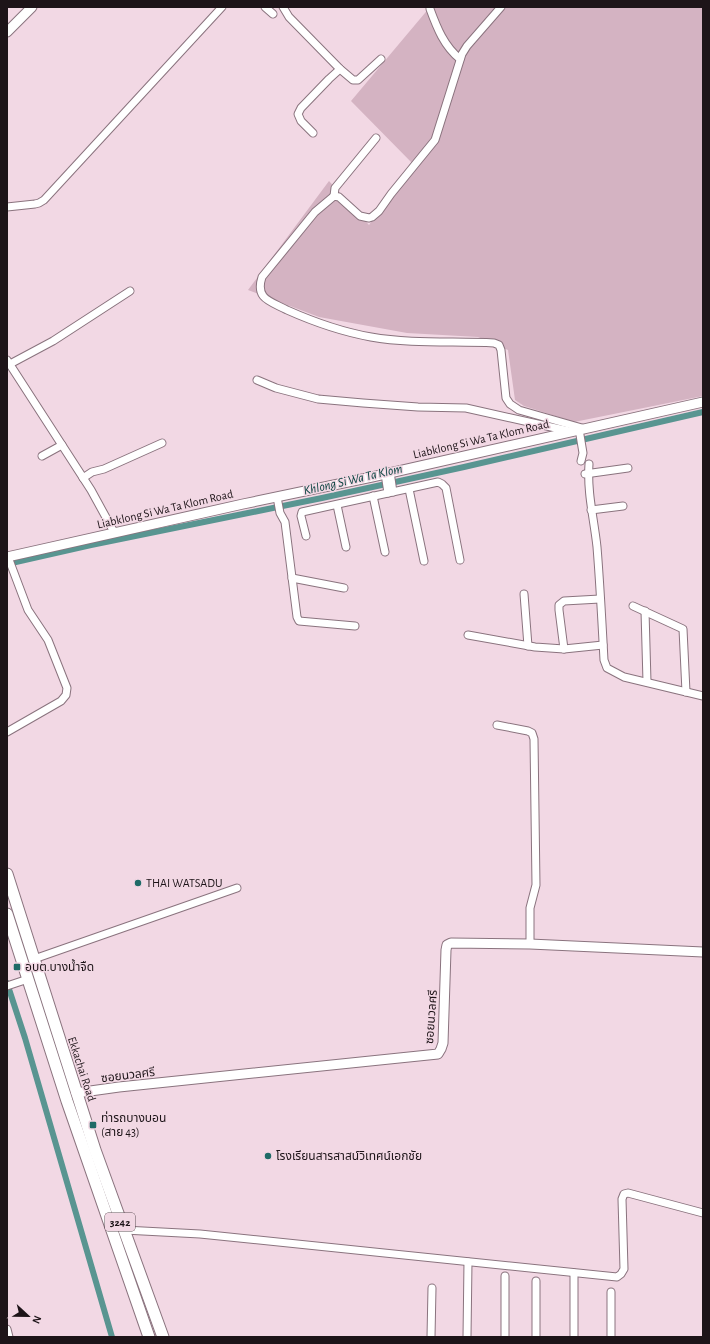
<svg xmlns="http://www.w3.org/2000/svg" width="710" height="1344" viewBox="0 0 710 1344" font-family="'Alegreya Sans','Noto Sans Thai',sans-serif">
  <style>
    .green { fill: #d4b3c2 }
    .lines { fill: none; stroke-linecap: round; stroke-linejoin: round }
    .canal { stroke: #599591; stroke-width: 6 }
    .minor-casing { stroke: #8a737e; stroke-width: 9 }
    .tertiary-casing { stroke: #8a737e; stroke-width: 11 }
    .primary-casing { stroke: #8a737e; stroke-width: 13 }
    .minor { stroke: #fff; stroke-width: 7 }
    .tertiary { stroke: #fff; stroke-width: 9 }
    .primary { stroke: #fff; stroke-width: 11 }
    .poi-dot { fill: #1f6b67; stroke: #f2d8e4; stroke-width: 1.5 }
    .labels { text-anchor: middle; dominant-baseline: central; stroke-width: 3; stroke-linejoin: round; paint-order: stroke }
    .shield { fill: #f2d8e4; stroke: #5d4f55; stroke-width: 1 }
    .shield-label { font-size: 11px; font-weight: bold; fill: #1d1418 }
    .street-label { font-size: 12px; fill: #1d1418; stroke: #f2d8e4 }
    .poi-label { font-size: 12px; fill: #1d1418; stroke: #f2d8e4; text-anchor: start }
    .water-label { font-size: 13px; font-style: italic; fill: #06413e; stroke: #f2d8e4 }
  </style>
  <rect width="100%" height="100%" fill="#f2d8e4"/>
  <path class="green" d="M430 7H703V396L574 422 524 406 515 400 508 350 478 337 407 333 319 317 248 290 329 181 369 225 412 163 351 101Z"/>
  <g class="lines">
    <g class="canal">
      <path d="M7 564 91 545 322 498 464 467 703 412"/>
      <path d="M7 983 25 1038 112 1337"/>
    </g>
    <defs>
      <g id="minor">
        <path d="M265 7 273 14"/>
        <path d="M283 7 289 17 340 69 353 80H358L381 59"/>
        <path d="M501 7 467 46 462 54 435 140 391 194 379 211 372 217 369 218 360 216 339 197 334 196 315 212 262 277C255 299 270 301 287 310 314 322 343 332 371 337 411 344 453 341 494 343L499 345 501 350 506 398 510 404 519 410 582 428"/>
        <path d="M430 9C437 28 444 46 460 59"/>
        <path d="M313 133 301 121 298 114 301 108 329 79 340 69"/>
        <path d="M334 196 335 188 376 138"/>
        <path d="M7 207 35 204 39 203 44 200 222 7"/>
        <path d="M7 360 91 490 114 532"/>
        <path d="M10 364 53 341 130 291"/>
        <path d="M257 380 276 388 318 399 363 403 418 407 466 408 569 431"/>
        <path d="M579 429 583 453 581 461"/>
        <path d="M42 456 62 445"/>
        <path d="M589 464C587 493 594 519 597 547 600 584 602 622 604 660L607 668 624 677 703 696"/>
        <path d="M390 472 393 492"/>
        <path d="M385 474 388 493"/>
        <path d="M585 474 628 468"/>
        <path d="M83 478 92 472 104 469 162 443"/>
        <path d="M409 489 424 561"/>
        <path d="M373 496 385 552"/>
        <path d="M277 497 280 513 285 522 297 617 299 621 355 626"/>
        <path d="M337 505 346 547"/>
        <path d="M591 510 623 506"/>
        <path d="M306 536 301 516 302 512 438 482 442 484 446 488 460 560"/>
        <path d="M292 578 344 588"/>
        <path d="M524 594 528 646"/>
        <path d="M633 606 683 629 686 692"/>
        <path d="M645 611 647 682"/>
        <path d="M468 635 535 647 564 649 603 645"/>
        <path d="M564 649 559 610V605L564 601 600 599"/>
        <path d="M497 725 528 731 532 733 534 739 536 885 530 908V944"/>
        <path d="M7 732 61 701 66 695 67 688 48 640 28 610 8 557"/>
        <path d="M34 959 237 888"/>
        <path d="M7 986 28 979"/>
        <path d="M124 1230 200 1234 617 1277 621 1274 624 1269 622 1199 624 1194 628 1193 703 1213"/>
        <path d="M574 1273V1337"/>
        <path d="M536 1281V1337"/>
        <path d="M611 1292V1337"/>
        <path d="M7 1329 9 1337"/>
        <path d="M431 1337 432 1288"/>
        <path d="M467 1337 468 1262"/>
        <path d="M505 1337V1276"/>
      </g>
      <g id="tertiary">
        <path d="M7 32 32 7"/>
        <path d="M7 557 243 504 372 477 703 402"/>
        <path d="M76 1093 119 1087 438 1054 441 1049 443 1043 446 950 447 945 451 943 530 944 703 952"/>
      </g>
      <g id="primary">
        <path d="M7 874 95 1150 163 1337"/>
        <path d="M7 914 67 1101 149 1337"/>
      </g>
    </defs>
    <use href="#minor" class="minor-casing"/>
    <use href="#tertiary" class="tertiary-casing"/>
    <use href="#primary" class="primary-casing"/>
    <use href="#minor" class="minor"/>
    <use href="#tertiary" class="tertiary"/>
    <use href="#primary" class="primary"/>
  </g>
  <g class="poi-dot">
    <circle cx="138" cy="883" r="4"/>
    <rect x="13" y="963" width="8" height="8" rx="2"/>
    <rect x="89" y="1121" width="8" height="8" rx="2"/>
    <circle cx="268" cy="1156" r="4"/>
  </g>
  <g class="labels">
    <rect class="shield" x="105" y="1213" width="30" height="18" rx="3"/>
    <g class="shield-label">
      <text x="120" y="1222">3242</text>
    </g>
    <g class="street-label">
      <text transform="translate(481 439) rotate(-13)">Liabklong Si Wa Ta Klom Road</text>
      <text transform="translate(165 509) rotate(-13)">Liabklong Si Wa Ta Klom Road</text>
      <text transform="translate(431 1017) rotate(-86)">ซอยนวลศรี</text>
      <text transform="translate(82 1069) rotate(72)">Ekkachai Road</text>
      <text transform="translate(128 1075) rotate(-7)">ซอยนวลศรี</text>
    </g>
    <g class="poi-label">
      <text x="146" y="883">THAI WATSADU</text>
      <text x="25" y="967">อบต.บางน้ำจืด</text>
      <text x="101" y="1118">ท่ารถบางบอน<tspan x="101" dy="14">(สาย 43)</tspan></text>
      <text x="276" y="1156">โรงเรียนสารสาสน์วิเทศน์เอกชัย</text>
    </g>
    <g class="water-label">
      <text transform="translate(353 480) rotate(-13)">Khlong Si Wa Ta Klom</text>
    </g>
  </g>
  <rect width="710" height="1344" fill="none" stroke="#1d1418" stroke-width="16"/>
  <g transform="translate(28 1316) rotate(112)" stroke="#f2d8e4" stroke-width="3" paint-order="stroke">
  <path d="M0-3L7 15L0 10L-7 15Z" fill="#1d1418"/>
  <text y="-6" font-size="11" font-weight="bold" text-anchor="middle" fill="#1d1418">N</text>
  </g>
</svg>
